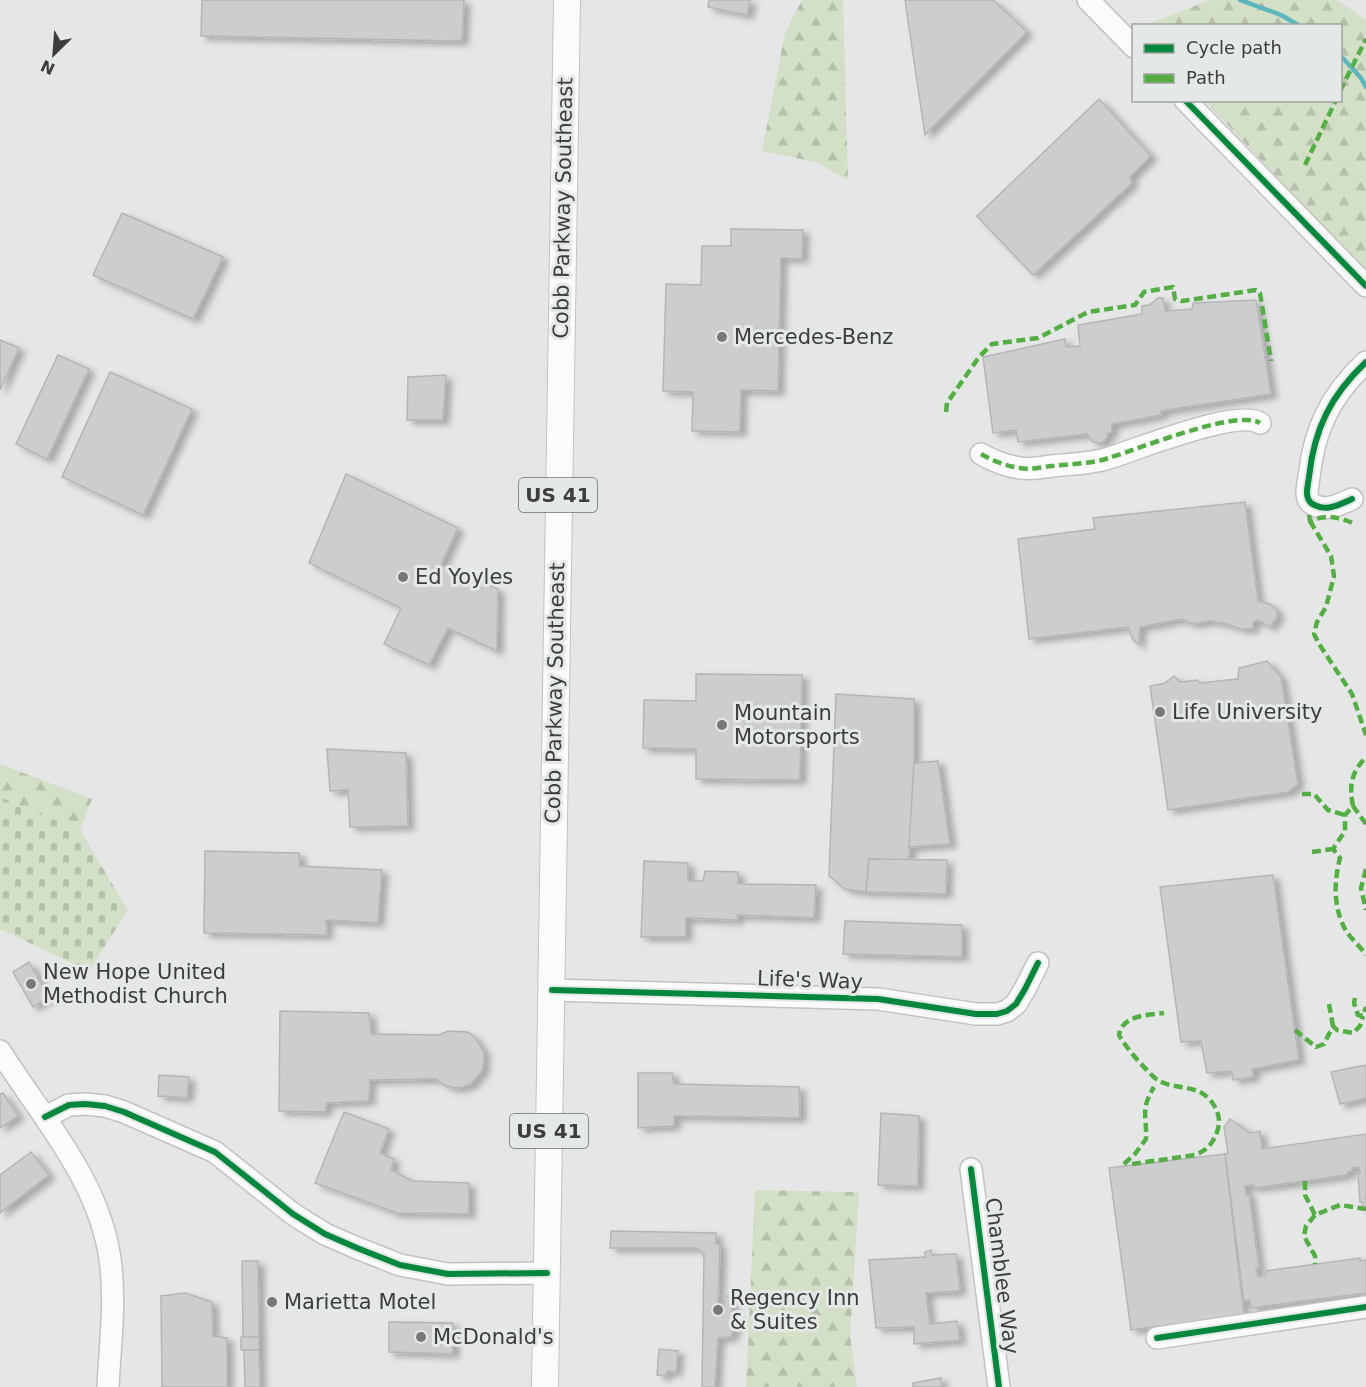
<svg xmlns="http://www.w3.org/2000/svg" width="1366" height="1387" viewBox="0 0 1366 1387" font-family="'DejaVu Sans',sans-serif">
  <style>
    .forest { fill: url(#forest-firs) }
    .cemetery { fill: url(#cemetery-stones) }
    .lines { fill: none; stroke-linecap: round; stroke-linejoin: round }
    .stream { stroke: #5bb6bd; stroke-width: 4.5 }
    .building { fill: #cccece; stroke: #b4b6b5; stroke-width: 1.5; filter: url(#shadow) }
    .minor-casing { stroke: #c1c3c2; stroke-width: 24 }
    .major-casing { stroke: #c1c3c2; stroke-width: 28 }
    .minor { stroke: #fbfbfb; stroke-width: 21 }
    .major { stroke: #fbfbfb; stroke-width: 26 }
    .quiet { stroke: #55ad46; stroke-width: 4.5; stroke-dasharray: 9 4.5; stroke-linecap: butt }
    .cycleway-casing { stroke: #e4e8e6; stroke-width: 10 }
    .cycleway { stroke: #00873e; stroke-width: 6 }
    .poi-dot { fill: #777878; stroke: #e4e8e6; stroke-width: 2 }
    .labels { text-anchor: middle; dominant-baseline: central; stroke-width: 6; stroke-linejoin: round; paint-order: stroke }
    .shield { fill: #e4e8e6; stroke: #6e7070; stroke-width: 1.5 }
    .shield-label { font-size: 20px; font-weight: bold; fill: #3c3d3d }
    .street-label { font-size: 21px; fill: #3c3d3d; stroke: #e4e8e6 }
    .poi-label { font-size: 21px; fill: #3c3d3d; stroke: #e4e8e6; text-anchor: start }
  </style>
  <defs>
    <pattern id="forest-firs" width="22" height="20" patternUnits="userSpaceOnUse" patternTransform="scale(1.5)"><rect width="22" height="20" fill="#d3dfc6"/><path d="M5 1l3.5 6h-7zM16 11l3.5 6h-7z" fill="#b6c0ab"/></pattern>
    <pattern id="cemetery-stones" width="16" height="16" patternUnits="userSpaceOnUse" patternTransform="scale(1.5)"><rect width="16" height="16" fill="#d3dfc6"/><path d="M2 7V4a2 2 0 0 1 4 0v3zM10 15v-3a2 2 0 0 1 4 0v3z" fill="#b6c0ab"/></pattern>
    <filter id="shadow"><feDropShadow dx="6" dy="4" stdDeviation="3" flood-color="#0004"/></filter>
  </defs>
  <rect width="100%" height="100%" fill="#e5e7e6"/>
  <g class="forest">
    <path d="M802 0H843L848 180 815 162 762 151 785 33Z"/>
    <path d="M1210 0H1337L1366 20V272L1205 101 1340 100V26H1143Z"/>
    <path d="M0 764 92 799 80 830 0 797Z"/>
    <path d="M755 1190 859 1192 850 1335 857 1387H746Z"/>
  </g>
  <path class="cemetery" d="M0 797 80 830 128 910 89 971 0 929Z"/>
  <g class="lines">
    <g class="stream">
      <path d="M1240 0 1281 15 1300 26"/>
      <path d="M1340 55 1361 78 1366 87"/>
    </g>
  </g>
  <g class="building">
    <path d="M202 0H464L462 41 201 36Z"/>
    <path d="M709 0H750L747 15 708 7Z"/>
    <path d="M905 0H993L1027 32 925 135Z"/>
    <path d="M1099 99 1151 156 1130 177 1132 183 1033 275 977 216Z"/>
    <path d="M122 213 223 257 193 319 93 275Z"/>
    <path d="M731 229 803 230 802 259 781 258 778 391 741 390 740 432 692 431 693 392 663 391 666 284 701 285 702 246H731Z"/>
    <path d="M1158 298H1163L1165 311 1192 309 1193 303 1256 300 1271 394 1161 411V415L1112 424V432L1108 433 1107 438 1101 443 1093 442 1087 434 1018 442 1016 430 993 433 983 357 1065 339 1066 347 1080 346 1078 325 1142 314V306L1149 305Z"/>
    <path d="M0 340 19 348 0 390Z"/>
    <path d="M58 355 89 369 47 459 16 444Z"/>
    <path d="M110 372 192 409 143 515 62 477Z"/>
    <path d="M446 375 443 420H407L408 377Z"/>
    <path d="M346 474 458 528 441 565 498 589 497 651 448 628 429 665 384 644 401 608 309 563Z"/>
    <path d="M1245 502 1258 601 1270 604 1277 610V618L1270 627 1258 620 1253 622V629H1241L1226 624 1210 621 1192 624 1182 619 1140 627 1139 645 1133 640 1128 627 1029 639 1018 539 1095 529 1093 518Z"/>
    <path d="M1267 661 1281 677 1298 784 1288 792 1168 810 1150 686 1165 683 1174 676 1180 682 1198 680 1199 683 1238 679 1239 668Z"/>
    <path d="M696 674 802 675 800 780 696 779V749L643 748 644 700 696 701Z"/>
    <path d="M836 694 914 699V763L909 860 869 859 866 892 845 889 829 876Z"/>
    <path d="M327 749 406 753 408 826 350 827 348 790 330 791Z"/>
    <path d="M938 761 950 844 909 847 914 763Z"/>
    <path d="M205 851 299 853 300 866 382 870 378 923 326 920 327 935 204 933Z"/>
    <path d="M869 859 947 860 946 894 866 892Z"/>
    <path d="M644 861 688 863V881H703L705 871 738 872V884L816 885 814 918 737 915 738 920 686 918V937H641Z"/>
    <path d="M1273 875 1299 1060 1252 1069 1254 1077 1233 1080 1232 1071 1207 1073 1201 1041 1181 1042 1160 887Z"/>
    <path d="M845 921 962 925V957L843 954Z"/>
    <path d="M29 962 49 997 33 1007 13 972Z"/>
    <path d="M280 1011 369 1013 371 1034 439 1035 448 1031 467 1032 474 1036 484 1052 483 1070 471 1084 463 1087 454 1088 444 1085 436 1079 370 1080 369 1101 327 1103 325 1112 279 1111Z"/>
    <path d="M1366 1065V1098L1340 1104 1331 1072Z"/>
    <path d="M638 1073H672L674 1084 799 1087 800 1118 674 1116V1126L638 1128Z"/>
    <path d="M159 1075 189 1077 187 1098 158 1096Z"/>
    <path d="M3 1093 18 1116 0 1128V1094Z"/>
    <path d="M344 1112 389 1129 380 1153 394 1159 391 1170 412 1181 469 1183V1214L397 1213 315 1183Z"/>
    <path d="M881 1113 919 1116 918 1186 878 1185Z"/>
    <path d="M1230 1119 1250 1133 1260 1131 1262 1149 1366 1134V1208H1363L1362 1202H1360L1358 1174 1360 1173 1359 1167 1352 1168V1171L1347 1172V1175L1254 1188V1185L1245 1186 1246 1195 1249 1194 1259 1268H1256L1258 1277 1266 1275V1271L1360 1258V1261L1366 1260V1293L1251 1308 1250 1300 1244 1301 1225 1154 1228 1153 1224 1127Z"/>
    <path d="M31 1152 49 1175 0 1213V1175Z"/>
    <path d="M1225 1154 1244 1315 1131 1330 1109 1168Z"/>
    <path d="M611 1231 716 1233V1244H720L718 1307 724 1308V1296H732V1313L737 1314V1327H733L732 1337 718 1338 715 1387H702L704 1254 697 1248H610Z"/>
    <path d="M931 1250 932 1255 956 1254 960 1291 926 1293 930 1324 957 1321 960 1340 914 1344V1327L876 1328 869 1260 925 1257V1252Z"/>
    <path d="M242 1261H258L259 1337H243Z"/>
    <path d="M185 1293 212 1302 213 1336 227 1338V1387H162L161 1296Z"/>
    <path d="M389 1322 453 1323V1354L389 1352Z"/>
    <rect x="241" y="1337" width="18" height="13"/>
    <path d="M659 1349 678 1351 676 1372 667 1371 666 1376 657 1375Z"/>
    <path d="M244 1350H259L260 1387H245Z"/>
    <path d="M941 1378 942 1387H913V1383Z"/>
  </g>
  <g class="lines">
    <defs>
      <g id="minor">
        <path d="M1088 0 1134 47"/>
        <path d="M1185 100 1366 286"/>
        <path d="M981 454C993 461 1006 466 1020 468 1030 470 1042 467 1052 466 1068 464 1086 464 1102 460 1132 452 1236 408 1260 423"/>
        <path d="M1352 499C1338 505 1325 513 1311 503 1304 496 1308 486 1309 477 1314 429 1331 395 1366 362"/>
        <path d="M552 990 878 999 976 1014H997L1007 1011 1016 1004 1025 989 1038 963"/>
        <path d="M0 1051C41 1116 99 1180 110 1259 116 1301 110 1345 108 1387"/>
        <path d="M45 1117 69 1105 85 1104 105 1106 124 1112 215 1152 293 1214 325 1234 357 1248 400 1265 448 1274 547 1273"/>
        <path d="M971 1169 999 1387"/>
        <path d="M1157 1338 1366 1307"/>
      </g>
      <path id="major" d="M545 1387 567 0"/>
    </defs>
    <use href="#minor" class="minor-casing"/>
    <use href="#major" class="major-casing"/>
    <use href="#minor" class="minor"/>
    <use href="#major" class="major"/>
    <g class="quiet">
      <path d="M1340 91 1366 39"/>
      <path d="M1305 165 1336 100"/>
      <path d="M946 412 947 403 979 357 992 344 1038 338 1088 312 1135 305 1144 292 1173 287 1175 299 1182 301 1256 290 1260 293 1271 361"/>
      <path d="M981 454C993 461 1006 466 1020 468 1030 470 1042 467 1052 466 1068 464 1086 464 1102 460 1132 452 1236 408 1260 423"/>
      <path d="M1309 515 1310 521C1327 514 1339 517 1355 524"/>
      <path d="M1310 521 1331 556 1334 576 1326 607 1317 622 1314 634 1319 644 1352 694 1366 735"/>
      <path d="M1302 794H1314L1328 810 1345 815"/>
      <path d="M1353 806C1349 785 1351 773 1366 757"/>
      <path d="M1366 824 1353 806 1345 815V831L1333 849 1340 858C1334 882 1333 906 1345 929 1350 938 1360 946 1366 955"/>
      <path d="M1312 852 1333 849"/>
      <path d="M1366 869 1361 888 1366 910"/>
      <path d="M1355 998 1354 1003 1358 1015 1363 1016 1366 1007"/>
      <path d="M1329 1004 1333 1026"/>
      <path d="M1295 1030 1316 1047 1324 1044 1333 1026 1337 1030 1353 1033 1360 1026 1363 1016"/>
      <path d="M1124 1164 1135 1154 1146 1139C1147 1115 1140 1110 1154 1087"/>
      <path d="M1132 1164 1195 1155C1208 1150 1214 1142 1218 1129 1220 1120 1219 1115 1215 1107 1200 1080 1174 1093 1155 1078 1144 1068 1126 1048 1119 1035 1122 1015 1148 1015 1164 1013"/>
      <path d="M1305 1181V1195L1315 1215 1340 1205 1366 1209"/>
      <path d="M1315 1215 1306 1226 1304 1236 1315 1256V1264"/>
    </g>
    <defs>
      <g id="cycleway">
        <path d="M1185 100 1366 286"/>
        <path d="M1352 499C1338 505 1325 513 1311 503 1304 496 1308 486 1309 477 1314 429 1331 395 1366 362"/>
        <path d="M552 990 878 999 976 1014H997L1007 1011 1016 1004 1025 989 1038 963"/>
        <path d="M45 1117 69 1105 85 1104 105 1106 124 1112 215 1152 293 1214 325 1234 357 1248 400 1265 448 1274 547 1273"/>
        <path d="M971 1169 999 1387"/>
        <path d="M1157 1338 1366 1307"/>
      </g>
    </defs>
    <use href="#cycleway" class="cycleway-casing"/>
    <use href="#cycleway" class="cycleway"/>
  </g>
  <g class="poi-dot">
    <circle cx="722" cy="337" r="6"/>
    <circle cx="403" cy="577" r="6"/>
    <circle cx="1160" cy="712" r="6"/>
    <circle cx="722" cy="725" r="6"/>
    <circle cx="31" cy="984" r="6"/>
    <circle cx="272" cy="1302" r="6"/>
    <circle cx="718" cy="1310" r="6"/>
    <circle cx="421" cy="1337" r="6"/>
  </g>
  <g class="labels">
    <g class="shield">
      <rect x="519" y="478" width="78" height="34" rx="4.5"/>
      <rect x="510" y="1114" width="78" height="34" rx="4.5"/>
    </g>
    <g class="shield-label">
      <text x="558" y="495">US 41</text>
      <text x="549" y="1131">US 41</text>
    </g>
    <g class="street-label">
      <text transform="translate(563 208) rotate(-89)">Cobb Parkway Southeast</text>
      <text transform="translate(555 693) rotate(-89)">Cobb Parkway Southeast</text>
      <text transform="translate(810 980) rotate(2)">Life's Way</text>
      <text transform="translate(1002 1276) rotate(83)">Chamblee Way</text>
    </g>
    <g class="poi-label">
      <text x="734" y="337">Mercedes-Benz</text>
      <text x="415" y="577">Ed Yoyles</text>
      <text x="1172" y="712">Life University</text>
      <text x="734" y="713">Mountain<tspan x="734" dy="24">Motorsports</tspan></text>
      <text x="43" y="972">New Hope United<tspan x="43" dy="24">Methodist Church</tspan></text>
      <text x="730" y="1298">Regency Inn<tspan x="730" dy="24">&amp; Suites</tspan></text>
      <text x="284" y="1302">Marietta Motel</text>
      <text x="433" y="1337">McDonald's</text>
    </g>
  </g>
  <rect x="1132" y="24" width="210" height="78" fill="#e4e8e6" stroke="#a1a4a2" stroke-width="1.5"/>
  <rect x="1144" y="44" width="30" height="9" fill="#00873e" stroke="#a1a4a2" stroke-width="1.5"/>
  <text x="1186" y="54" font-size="18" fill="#3c3d3d">Cycle path</text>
  <rect x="1144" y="74" width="30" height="9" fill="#55ad46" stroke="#a1a4a2" stroke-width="1.5"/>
  <text x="1186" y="84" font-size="18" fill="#3c3d3d">Path</text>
  <g transform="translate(54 54) rotate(205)" stroke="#e4e8e6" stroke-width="4.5" paint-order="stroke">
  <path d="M0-4.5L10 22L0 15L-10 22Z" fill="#3c3d3d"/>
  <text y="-9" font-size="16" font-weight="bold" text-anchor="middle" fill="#3c3d3d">N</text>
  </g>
</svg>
